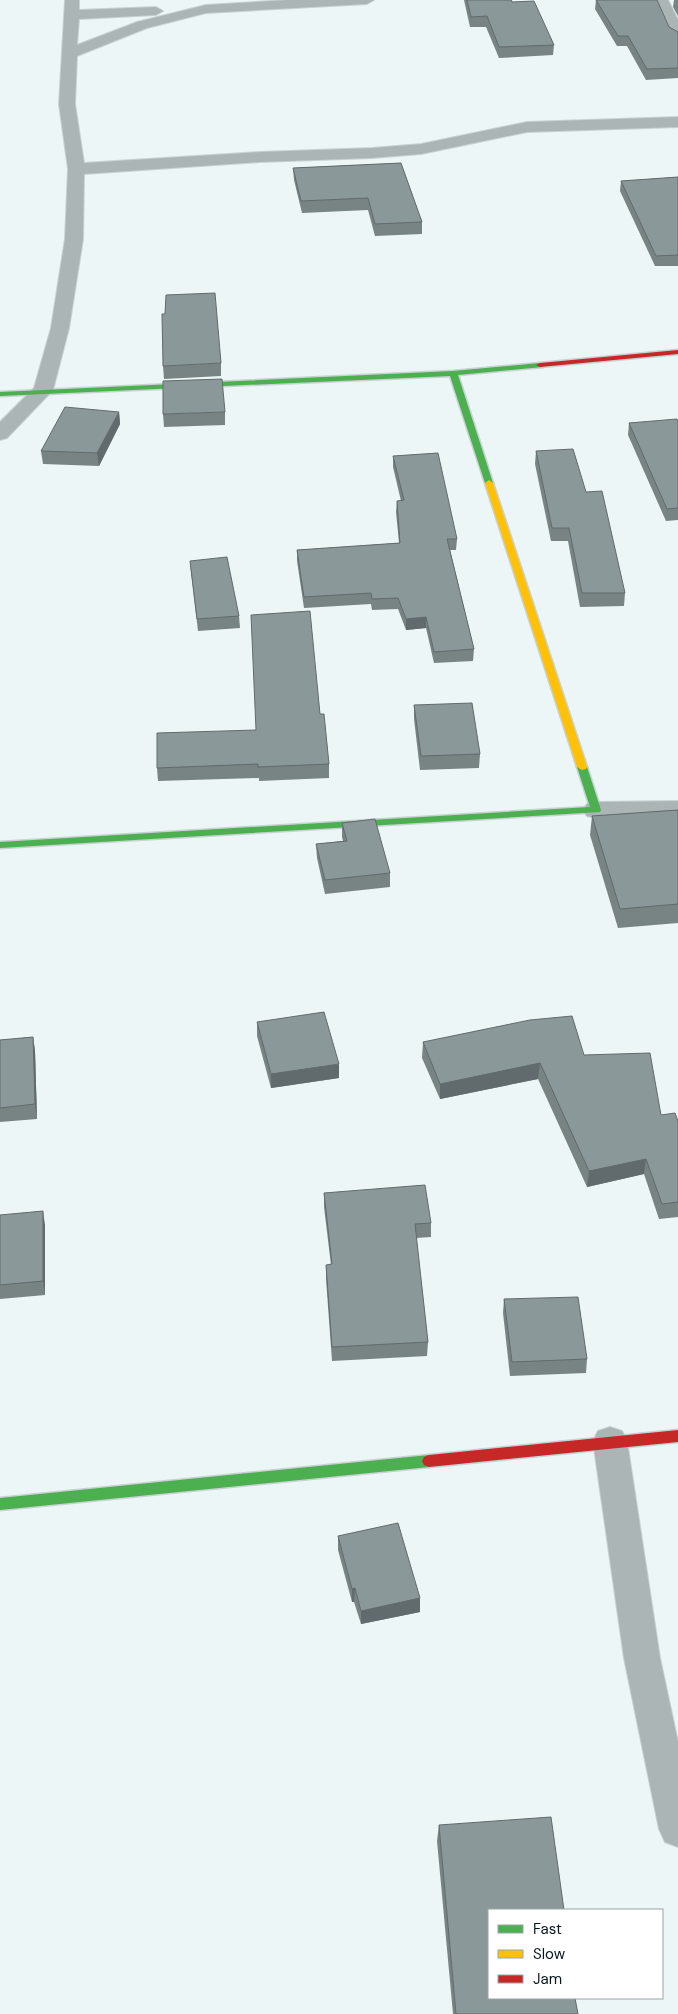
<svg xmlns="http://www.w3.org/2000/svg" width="678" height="2014" viewBox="0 0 678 2014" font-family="'DM Sans',sans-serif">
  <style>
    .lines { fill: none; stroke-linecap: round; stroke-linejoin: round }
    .street-casing { stroke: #c8d2d3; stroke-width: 2 }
    .fast-casing { stroke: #c8d2d3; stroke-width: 3 }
    .slow-casing { stroke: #c8d2d3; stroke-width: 3 }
    .jam-casing { stroke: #c8d2d3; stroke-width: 3 }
    .street { fill: #acb5b6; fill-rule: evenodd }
    .fast { fill: #4caf50; fill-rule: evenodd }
    .slow { fill: #ffc107; fill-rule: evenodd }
    .jam { fill: #c62828; fill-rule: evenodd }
    .wall { fill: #788384 }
    .shaded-wall { fill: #616a6c }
    .building { fill: #8b989a; stroke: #616a6c }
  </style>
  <rect width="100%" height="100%" fill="#ecf6f7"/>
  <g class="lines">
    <defs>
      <g id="street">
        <path d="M65 0H79V10L156 7 163 11 156 15 79 19 77 45 137 22 206 5 288 0H374L367 4 206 13 147 28 77 56 75 104 84 163 260 152 372 148 421 144 527 122 678 117V127L527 132 421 154 372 158 260 162 84 174 83 239 69 328 53 390 7 438 0 440V422L34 388 51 328 65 239 68 169 59 104Z"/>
        <path d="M654 0H668L678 20V41L670 36Z"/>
        <path d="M678 801V817L596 818 587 816 583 810 587 804 596 802Z"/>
        <path d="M610 1427 622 1431 627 1441 660 1658 678 1742V1847L665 1842 659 1829 624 1658 593 1441 598 1431Z"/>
      </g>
      <g id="fast">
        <path d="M540 363 544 365 543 367 458 375 493 483 489 486 485 483 450 376 0 396V392L453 371Z"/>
        <path d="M582 764 587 767 601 810 600 812 0 848V842L590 807 577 767Z"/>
        <path d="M429 1455 434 1457 436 1461 434 1465 429 1467 0 1510V1498Z"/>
      </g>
      <path id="slow" d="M489 480 493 483 587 767 586 769 582 770 577 767 485 483Z"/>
      <g id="jam">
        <path d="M678 350V354L540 367 536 365 540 363Z"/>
        <path d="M678 1430V1442L429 1467 424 1465 422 1461 424 1457 429 1455Z"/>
      </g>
    </defs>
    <use href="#street" class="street-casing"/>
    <use href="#fast" class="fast-casing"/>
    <use href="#slow" class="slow-casing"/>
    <use href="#jam" class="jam-casing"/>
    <use href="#street" class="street"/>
    <use href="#fast" class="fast"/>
    <use href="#slow" class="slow"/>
    <use href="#jam" class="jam"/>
  </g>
  <g class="wall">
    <path d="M464 0H511L554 45 553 55 499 58 486 27H470Z"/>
    <path d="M596 0 669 27 678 32V78L646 80 627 46H617L595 9Z"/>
    <path d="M674 0H678V16L673 7Z"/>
    <path d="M401 163 422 222V234L375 236 368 210 302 213 294 180 293 168Z"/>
    <path d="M678 177V266H655L620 191 621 181Z"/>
    <path d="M221 363V376L164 379 163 366Z"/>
    <path d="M119 412 120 424 99 466 43 464 41 451Z"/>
    <path d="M225 412V425L164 427 163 414Z"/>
    <path d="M678 421V520L666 521 628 435 629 423Z"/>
    <path d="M536 451 586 492 625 593 624 606 580 607 568 541H551L535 464Z"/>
    <path d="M393 456 457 539 456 550H450L474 649 473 661 434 663 426 628 406 630 398 609 372 610 371 604 304 608 297 561V550L399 543 396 512 397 501H401L393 467Z"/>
    <path d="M190 561 239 616 240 628 198 631 191 572Z"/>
    <path d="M414 705 480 754 479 768 420 770 414 719Z"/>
    <path d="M320 714 329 764V778L259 781V778L158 781 157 768 256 730Z"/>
    <path d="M678 810V923L618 928 590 835 592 816Z"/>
    <path d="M342 823 390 873V887L325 894 317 858 316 844 343 841 342 837Z"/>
    <path d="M257 1022 339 1078 271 1088 257 1036Z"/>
    <path d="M33 1037 35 1051 37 1119 0 1122V1040Z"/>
    <path d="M423 1042 584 1055 661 1115 678 1121V1217L659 1219 644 1174 587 1187 538 1079 440 1099 422 1058Z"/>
    <path d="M324 1193 431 1223V1237L416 1238 428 1342 427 1356 332 1361 326 1279V1265H331L324 1207Z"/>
    <path d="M0 1215 45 1225V1295L0 1299Z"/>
    <path d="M504 1299 587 1359 586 1373 510 1376 503 1313Z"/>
    <path d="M338 1536 420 1598V1612L361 1624 354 1602H352L338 1550Z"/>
    <path d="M439 1825 578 2014H453L437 1841Z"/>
  </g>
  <g class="shaded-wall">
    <path d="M119 412 120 424 99 466 97 453Z"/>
    <path d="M426 617V628L406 630V619Z"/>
    <path d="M33 1037 35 1051 37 1119 35 1104Z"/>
    <path d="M540 1063 538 1079 440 1099V1084Z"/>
    <path d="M339 1064V1078L271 1088V1074Z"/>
    <path d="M646 1159 644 1174 587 1187 589 1171Z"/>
    <path d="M43 1211 45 1225V1295L43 1281Z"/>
    <path d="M355 1588 354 1602H352V1589Z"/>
    <path d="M420 1598V1612L361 1624V1611Z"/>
  </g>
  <g class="building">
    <path d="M467 0H511L512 2 534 1 554 45 499 47 487 16 471 17Z"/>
    <path d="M596 0H657L669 27 678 32V68L647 69 628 36H618Z"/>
    <path d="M401 163 422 222 375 224 368 198 301 201 293 168Z"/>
    <path d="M678 177V255L656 256 621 181Z"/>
    <path d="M215 293 221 363 163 366 162 314H165L166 295Z"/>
    <path d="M222 379 225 412 163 414V381Z"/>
    <path d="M65 407 119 412 97 453 41 451Z"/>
    <path d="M677 419 678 421V508L667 509 629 423Z"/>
    <path d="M573 449 586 492 602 491 625 593H582L569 528H552L536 451Z"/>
    <path d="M438 453 457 539H447L474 649 434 652 426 617 406 619 398 598 372 599 371 593 304 597 297 550 400 543 397 501 404 500 393 456Z"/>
    <path d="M227 557 239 616 197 619 190 561Z"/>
    <path d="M310 611 320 714H324L329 764 258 767V764L157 768V733L256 730 251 615Z"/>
    <path d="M472 703 480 754 421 756 414 705Z"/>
    <path d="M678 810V904L620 909 592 816Z"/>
    <path d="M375 819 390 873 325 880 316 844 347 841 342 823Z"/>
    <path d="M324 1012 339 1064 271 1074 257 1022Z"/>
    <path d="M572 1016 584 1055 650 1053 661 1115 675 1113 678 1121V1202L662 1204 646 1159 589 1171 540 1063 440 1084 423 1042 530 1020Z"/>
    <path d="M33 1037 35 1104 0 1108V1040Z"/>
    <path d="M425 1185 431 1223 415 1224 428 1342 332 1347 326 1265 332 1264 324 1193Z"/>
    <path d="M43 1211V1281L0 1285V1215Z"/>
    <path d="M578 1297 587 1359 512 1362 504 1299Z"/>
    <path d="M398 1523 420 1598 361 1611 355 1588 352 1589 338 1536Z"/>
    <path d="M551 1817 564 1910H489V1998H575L578 2014H456L439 1825Z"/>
  </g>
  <rect x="488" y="1909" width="175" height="90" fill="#ffffff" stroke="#9ca3a4"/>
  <rect x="498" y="1925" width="25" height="8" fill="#4caf50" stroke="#9ca3a4"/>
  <text x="533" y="1934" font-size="15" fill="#08191c">Fast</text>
  <rect x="498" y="1950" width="25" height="8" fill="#ffc107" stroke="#9ca3a4"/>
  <text x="533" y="1959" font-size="15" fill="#08191c">Slow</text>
  <rect x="498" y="1975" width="25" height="8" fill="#c62828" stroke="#9ca3a4"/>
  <text x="533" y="1984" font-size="15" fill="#08191c">Jam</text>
</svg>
